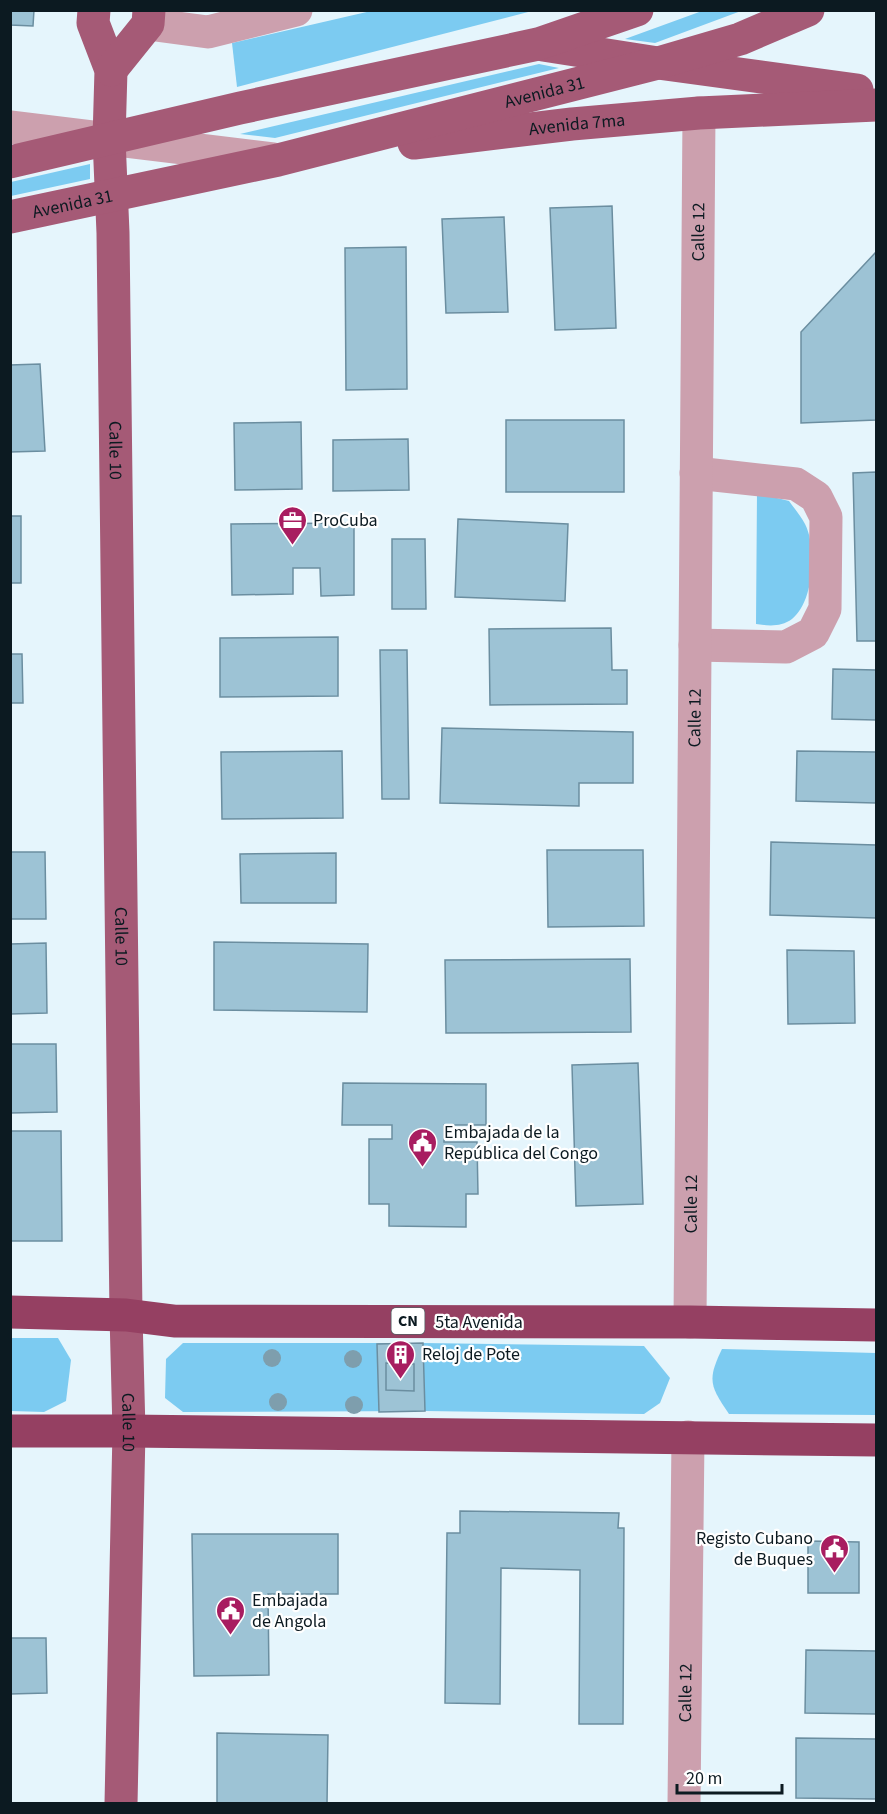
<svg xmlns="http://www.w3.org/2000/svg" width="887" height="1814" viewBox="0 0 887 1814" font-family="'Source Sans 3',sans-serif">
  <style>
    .green { fill: #7ccbf1 }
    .building { fill: #9dc3d5; stroke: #6b8ea0; stroke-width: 1.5 }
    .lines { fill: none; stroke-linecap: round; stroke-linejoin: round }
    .minor { stroke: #cca0ae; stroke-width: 33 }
    .major { stroke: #a55a76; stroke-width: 33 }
    .highway { stroke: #954062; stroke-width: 33 }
    .tree { fill: #7e9ead }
    .labels { text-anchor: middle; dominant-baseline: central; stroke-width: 4.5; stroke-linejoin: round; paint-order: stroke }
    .shield { fill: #fff; stroke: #555f64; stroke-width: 1.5 }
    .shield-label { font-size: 16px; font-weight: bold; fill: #0c1a21 }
    .street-label { font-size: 18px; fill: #0c1a21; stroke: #fff }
    .poi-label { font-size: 18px; fill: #0c1a21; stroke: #fff; text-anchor: start }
  </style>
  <rect width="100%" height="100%" fill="#e5f5fc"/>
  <g class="green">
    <path d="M371 11H532L237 87 232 43Z"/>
    <path d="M702 11H741L655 43 625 39Z"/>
    <path d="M539 64 559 68 275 138 240 134Z"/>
    <path d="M90 164V179L11 196V182Z"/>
    <path d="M757 493 789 501C794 508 801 516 805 524 817 547 814 602 792 619 781 627 769 626 756 624Z"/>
    <path d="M11 1338H58L71 1360 66 1401 44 1412 11 1411Z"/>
    <path d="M183 1343H423L644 1346 670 1378 660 1403 644 1414 425 1411 183 1412 165 1398 166 1359Z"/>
    <path d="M722 1349 876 1353V1415L729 1414C710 1386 707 1380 722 1349Z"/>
  </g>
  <g class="building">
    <path d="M10 10H34L33 26 10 25Z"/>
    <path d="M612 206 616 328 555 330 550 208Z"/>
    <path d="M504 217 508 312 446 313 442 219Z"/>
    <path d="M406 247 407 389 346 390 345 248Z"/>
    <path d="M876 252V420L801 423V332Z"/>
    <path d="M40 364 45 451 10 452V365Z"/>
    <rect x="506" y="420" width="118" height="72"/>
    <path d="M301 422 302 489 235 490 234 423Z"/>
    <path d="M408 439 409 490 333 491V440Z"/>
    <path d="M876 472V641H857L853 473Z"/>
    <rect x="10" y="516" width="11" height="67"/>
    <path d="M458 519 568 524 565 601 455 597Z"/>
    <path d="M354 523V595L321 596 320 568H293V594L232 595 231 524Z"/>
    <path d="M392 539H425L426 609H392Z"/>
    <path d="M611 628 612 670H627V704L490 705 489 629Z"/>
    <path d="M338 637V696L220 697V638Z"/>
    <path d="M380 650H407L409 799H382Z"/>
    <path d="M10 654H22L23 703H10Z"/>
    <path d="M833 669 876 670V720L832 719Z"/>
    <path d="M442 728 633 732V783H579V806L440 803Z"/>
    <path d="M342 751 343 818 222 819 221 752Z"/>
    <path d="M797 751 876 752V803L796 801Z"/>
    <path d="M771 842 876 845V918L770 915Z"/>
    <path d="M547 850H643L644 926 548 927Z"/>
    <path d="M10 852H45L46 919H10Z"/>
    <path d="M336 853V903H241L240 854Z"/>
    <path d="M214 942 368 944 367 1012 214 1010Z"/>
    <path d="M46 943 47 1013 10 1014V944Z"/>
    <path d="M787 950 854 951 855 1023 788 1024Z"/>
    <path d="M630 959 631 1032 446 1033 445 960Z"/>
    <path d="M10 1044H56L57 1112 10 1113Z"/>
    <path d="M638 1063 643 1204 576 1206 572 1065Z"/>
    <path d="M343 1083 486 1084V1125H444V1142H477L478 1194H466V1227L389 1226V1204H369V1139H392V1125H342Z"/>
    <path d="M10 1131H61L62 1241H10Z"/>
    <path d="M423 1343 425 1411 379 1412 377 1344Z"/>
    <path d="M386 1363 414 1364V1391L386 1390Z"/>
    <path d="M460 1511 619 1513 618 1528H624L623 1724H579L580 1570 501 1568 500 1704 445 1703 447 1533H460Z"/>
    <path d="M192 1534H338V1594H268L269 1675 194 1676Z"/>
    <path d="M808 1541 859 1542V1593H808Z"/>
    <path d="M10 1638H46L47 1693 10 1694Z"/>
    <path d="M806 1650 876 1651V1714L805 1713Z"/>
    <path d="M217 1733 328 1735 327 1804 217 1803Z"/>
    <path d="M796 1738 876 1739V1799L796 1798Z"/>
  </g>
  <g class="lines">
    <g class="minor">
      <path d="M148 24 208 32 296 10"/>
      <path d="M10 127 273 159"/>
      <path d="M695 645 786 647 813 633 825 609 826 517 816 497 796 484 696 473"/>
      <path id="s1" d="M690 1322 699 113"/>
      <path id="s2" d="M684 1804 688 1437"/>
    </g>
    <g class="major">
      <path id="s3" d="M94 10 93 23 111 70 109 139 113 233 126 1315 129 1431 121 1804"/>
      <path d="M543 45 658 63 857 90"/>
      <path d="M111 70 148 24 149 10"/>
      <path id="s4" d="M414 143 572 124 699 113 876 105"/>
      <path d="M10 162 240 108 538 44 637 10"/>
      <path id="s5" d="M10 217 278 160 658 63 740 39 808 10"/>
    </g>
    <g class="highway">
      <path d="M10 1312 126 1315 174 1321 690 1322 876 1325"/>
      <path d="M10 1431H129L876 1440"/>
    </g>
  </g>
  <g class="tree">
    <circle cx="272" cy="1358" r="9"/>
    <circle cx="353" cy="1359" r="9"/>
    <circle cx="278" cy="1402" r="9"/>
    <circle cx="354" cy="1405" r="9"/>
  </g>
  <defs>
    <symbol id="office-pin" viewBox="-11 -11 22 30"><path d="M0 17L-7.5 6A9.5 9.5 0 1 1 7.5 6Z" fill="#a81d60" stroke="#fff"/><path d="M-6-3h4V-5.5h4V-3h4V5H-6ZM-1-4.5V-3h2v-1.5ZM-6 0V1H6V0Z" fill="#fff"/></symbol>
    <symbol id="civic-pin" viewBox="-11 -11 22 30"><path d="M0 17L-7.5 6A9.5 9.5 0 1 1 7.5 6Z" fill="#a81d60" stroke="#fff"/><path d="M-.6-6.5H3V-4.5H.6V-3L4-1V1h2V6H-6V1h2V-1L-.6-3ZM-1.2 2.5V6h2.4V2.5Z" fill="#fff"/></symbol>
    <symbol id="building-pin" viewBox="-11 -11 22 30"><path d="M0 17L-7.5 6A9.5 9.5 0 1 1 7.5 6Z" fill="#a81d60" stroke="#fff"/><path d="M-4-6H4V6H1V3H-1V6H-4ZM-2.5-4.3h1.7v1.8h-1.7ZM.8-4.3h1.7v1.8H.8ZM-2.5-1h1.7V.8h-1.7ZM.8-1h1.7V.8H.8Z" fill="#fff"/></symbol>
  </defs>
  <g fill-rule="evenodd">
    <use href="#office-pin" x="276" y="504" width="33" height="45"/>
    <use href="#civic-pin" x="406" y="1126" width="33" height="45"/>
    <use href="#building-pin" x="384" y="1338" width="33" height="45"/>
    <use href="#civic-pin" x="818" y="1532" width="33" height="45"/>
    <use href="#civic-pin" x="214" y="1594" width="33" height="45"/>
  </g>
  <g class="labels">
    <rect class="shield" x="391.5" y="1308" width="33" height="26" rx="4.5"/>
    <g class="shield-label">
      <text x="408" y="1321">CN</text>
    </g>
    <g class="street-label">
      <text stroke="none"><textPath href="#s5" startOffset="549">Avenida 31</textPath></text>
      <text stroke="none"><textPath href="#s4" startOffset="164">Avenida 7ma</textPath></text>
      <text stroke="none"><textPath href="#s5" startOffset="64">Avenida 31</textPath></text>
      <text stroke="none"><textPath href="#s1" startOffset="1090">Calle 12</textPath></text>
      <text stroke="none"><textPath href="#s3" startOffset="444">Calle 10</textPath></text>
      <text stroke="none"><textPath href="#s1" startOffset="604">Calle 12</textPath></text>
      <text stroke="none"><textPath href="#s3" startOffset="930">Calle 10</textPath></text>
      <text stroke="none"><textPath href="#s1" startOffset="118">Calle 12</textPath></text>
      <text x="479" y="1322">5ta Avenida</text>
      <text stroke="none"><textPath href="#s3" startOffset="1416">Calle 10</textPath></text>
      <text stroke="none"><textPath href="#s2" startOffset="111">Calle 12</textPath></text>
    </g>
    <g class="poi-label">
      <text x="313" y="520">ProCuba</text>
      <text x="444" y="1132">Embajada de la<tspan x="444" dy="21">República del Congo</tspan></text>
      <text x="422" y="1354">Reloj de Pote</text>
      <text x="813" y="1538" text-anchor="end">Registo Cubano<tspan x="813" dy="21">de Buques</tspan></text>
      <text x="252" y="1600">Embajada<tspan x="252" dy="21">de Angola</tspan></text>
    </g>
  </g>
  <rect width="887" height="1814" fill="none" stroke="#0c1a21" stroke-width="24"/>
  <path d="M677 1784v9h105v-9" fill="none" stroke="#0c1a21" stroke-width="3"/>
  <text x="686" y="1784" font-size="18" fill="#0c1a21" stroke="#ffffff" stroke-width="4.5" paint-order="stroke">20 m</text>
</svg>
